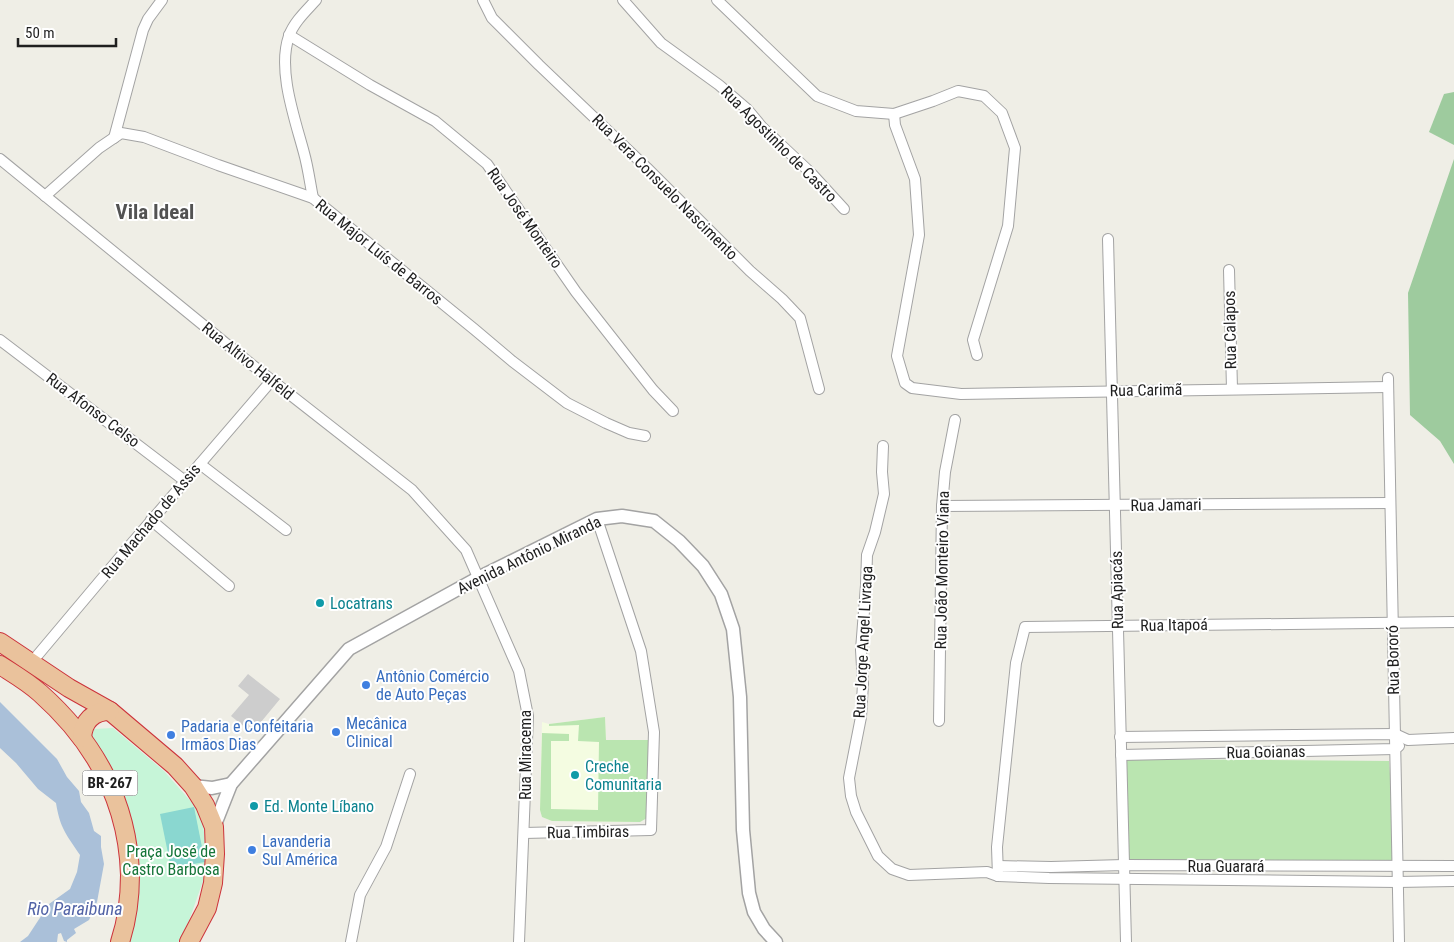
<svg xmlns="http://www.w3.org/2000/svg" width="1454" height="942" viewBox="0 0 1454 942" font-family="'Roboto Condensed',sans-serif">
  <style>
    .education { fill: #f4fce1 }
    .religious { fill: #cdcdcd }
    .grass { fill: #bae5b0 }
    .forest { fill: #9ecb9e }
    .park { fill: #c6f5d8 }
    .pitch { fill: #8ad7d0 }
    .water { fill: #aac0d9 }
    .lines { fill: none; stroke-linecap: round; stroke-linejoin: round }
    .minor-casing { stroke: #a3a3a3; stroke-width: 12 }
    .tertiary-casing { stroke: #a3a3a3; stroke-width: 15 }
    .trunk-casing { stroke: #cc333b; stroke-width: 20 }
    .minor { stroke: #fff; stroke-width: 10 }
    .tertiary { stroke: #fff; stroke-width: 12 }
    .trunk { stroke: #eac29c; stroke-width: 18 }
    .culture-dot { fill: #0f9aa8; stroke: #fff; stroke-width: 2 }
    .shop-dot { fill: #3f7fe0; stroke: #fff; stroke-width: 2 }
    .labels { text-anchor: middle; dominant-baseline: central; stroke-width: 4; stroke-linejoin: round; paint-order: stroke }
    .shield { fill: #fff; stroke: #626262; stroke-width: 1 }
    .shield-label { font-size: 15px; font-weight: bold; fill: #1f1f1f }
    .street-label { font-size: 16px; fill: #1f1f1f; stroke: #fff }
    .culture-label { font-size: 16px; fill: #0d838f; stroke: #fff; text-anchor: start }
    .shop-label { font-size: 16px; fill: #366cbe; stroke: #fff; text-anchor: start }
    .park-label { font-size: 16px; fill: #157539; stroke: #fff }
    .water-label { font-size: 18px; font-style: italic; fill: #5364a7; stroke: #fff }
    .district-label { font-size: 21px; font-weight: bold; fill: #525252; stroke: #fff }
  </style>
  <rect width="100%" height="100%" fill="#efeee6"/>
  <path class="education" d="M605 717 606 740H651L640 822 552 821 542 817 540 810 542 722 549 724Z"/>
  <path class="religious" d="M248 674 280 699 252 733 231 716 249 695 238 686Z"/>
  <g class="grass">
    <path d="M605 717 606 740H651L647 818 640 822 552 821 542 817 540 810 542 733 569 734V741H551V809L598 810 599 742 578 741 579 725 549 726V724Z"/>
    <path d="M1126 759 1389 761 1397 863 1126 862Z"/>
  </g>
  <g class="forest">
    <path d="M1454 92V145L1429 132 1444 94Z"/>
    <path d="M1454 159V464L1440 441 1410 415 1408 293Z"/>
  </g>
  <path class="park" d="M113 728 164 771 201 813 209 864 185 932 178 942H124L136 894 90 739 93 729Z"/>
  <path class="pitch" d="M194 807 205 862 171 868 160 814Z"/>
  <path class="water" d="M0 702 57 759 67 777 79 791 81 802 89 813 94 831 101 836V847L104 864 97 902 89 920 74 929 76 933 67 940V942L64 941 61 933 58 934 57 942H20L28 936 49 904 70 889 77 872 80 855C66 834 60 828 56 803L38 789 16 763 0 748Z"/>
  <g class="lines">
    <defs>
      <g id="minor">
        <path d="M483 0 492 18 539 65 647 168 750 271 782 299 800 318 819 389"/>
        <path d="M623 0 661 43 719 85 747 109 762 127 812 174 844 209"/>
        <path d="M717 0 817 96 856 111 894 114 933 101 958 91 984 96 1002 113 1015 148 1008 226 973 340 977 355"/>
        <path d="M289 35 370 85 435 121 487 164 576 292 653 390 673 411"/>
        <path d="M894 114 895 125 915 179 919 235 897 356 905 383 912 388 961 394 1388 387"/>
        <path d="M114 138 143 30 148 19 162 0"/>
        <path d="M0 159 246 360 412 490 466 550 519 671 528 716 519 942"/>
        <path d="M45 196 99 148 121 133 144 137 218 165 313 198 474 329 512 361 567 403 606 423 629 433 645 436"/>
        <path d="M313 198C310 183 308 167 304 153 295 119 277 70 289 36 294 22 306 11 316 0"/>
        <path d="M1108 239 1126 942"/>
        <path d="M1229 270 1232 389"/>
        <path d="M0 340 185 481"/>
        <path d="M1388 378 1399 942"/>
        <path d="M883 446 882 472 884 494 875 532 867 555 866 585 861 650 863 684 861 717 849 778 851 796 856 812 878 856 892 869 909 875 987 872 998 876 1049 878 1397 882 1454 881"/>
        <path d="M200 464 286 530"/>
        <path d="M942 506 1390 503"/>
        <path d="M151 520 229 586"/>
        <path d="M31 663 126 550 272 380"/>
        <path d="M939 721 942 506 945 472 955 420"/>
        <path d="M1120 737 1395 734 1408 740 1454 738"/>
        <path d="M1121 755 1395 749 1399 746"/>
        <path d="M524 833 651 830 654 732 641 651 597 519"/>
        <path d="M998 866 1051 867 1124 865 1454 866"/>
        <path d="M998 876 997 847 1016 663 1025 627 1454 622"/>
        <path d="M351 942 360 895 386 847 410 774"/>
      </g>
      <g id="tertiary">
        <path d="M193 786 212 788 231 784"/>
        <path d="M214 827 231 784 349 649 478 578 597 519 622 516 654 521 679 541 703 566 721 594 733 629 740 697 743 830 749 893 754 912 764 929 776 942"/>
      </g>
      <g id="trunk">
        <path d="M0 642 69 688 110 711 175 766 193 786 205 805 214 827 215 854 213 883 207 908 189 942"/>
        <path d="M0 665C14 674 28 682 40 693 94 741 128 802 130 875 130 897 127 921 120 942"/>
        <path d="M82 738C83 721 93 711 110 711"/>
      </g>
    </defs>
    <use href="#minor" class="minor-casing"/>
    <use href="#tertiary" class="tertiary-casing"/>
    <use href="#trunk" class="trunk-casing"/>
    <use href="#minor" class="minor"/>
    <use href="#tertiary" class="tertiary"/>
    <use href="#trunk" class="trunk"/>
  </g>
  <g class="culture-dot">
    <circle cx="320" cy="603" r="5"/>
    <circle cx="575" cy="775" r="5"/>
    <circle cx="254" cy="806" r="5"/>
  </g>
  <g class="shop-dot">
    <circle cx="366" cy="685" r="5"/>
    <circle cx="336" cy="732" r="5"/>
    <circle cx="171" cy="735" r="5"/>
    <circle cx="252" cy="850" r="5"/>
  </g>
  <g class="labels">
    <rect class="shield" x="82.5" y="770.5" width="55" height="25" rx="4"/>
    <g class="shield-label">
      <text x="110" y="783">BR-267</text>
    </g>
    <g class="street-label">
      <text transform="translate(779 144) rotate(45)">Rua Agostinho de Castro</text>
      <text transform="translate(665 187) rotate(45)">Rua Vera Consuelo Nascimento</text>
      <text transform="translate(525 218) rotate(55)">Rua José Monteiro</text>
      <text transform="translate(379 252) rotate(39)">Rua Major Luís de Barros</text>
      <text transform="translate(1230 330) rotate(-91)">Rua Calapos</text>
      <text transform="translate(248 361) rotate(39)">Rua Altivo Halfeld</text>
      <text transform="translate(1146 390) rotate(-1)">Rua Carimã</text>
      <text transform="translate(93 410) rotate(37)">Rua Afonso Celso</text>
      <text transform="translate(1166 505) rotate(-1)">Rua Jamari</text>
      <text transform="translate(151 521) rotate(-50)">Rua Machado de Assis</text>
      <text transform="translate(529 555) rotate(-26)">Avenida Antônio Miranda</text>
      <text transform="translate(942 570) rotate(-89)">Rua João Monteiro Viana</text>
      <text transform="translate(1117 590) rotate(-91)">Rua Apiacás</text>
      <text transform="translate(1174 625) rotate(-1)">Rua Itapoá</text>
      <text transform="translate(863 642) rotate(-87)">Rua Jorge Angel Livraga</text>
      <text transform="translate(1393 660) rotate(-91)">Rua Bororó</text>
      <text transform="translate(1266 752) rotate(-1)">Rua Goianas</text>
      <text transform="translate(525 755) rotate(-90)">Rua Miracema</text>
      <text transform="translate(588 832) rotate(-1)">Rua Timbiras</text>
      <text x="1226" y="866">Rua Guarará</text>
    </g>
    <g class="culture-label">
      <text x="330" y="603">Locatrans</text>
      <text x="585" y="766">Creche<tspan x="585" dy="18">Comunitaria</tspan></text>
      <text x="264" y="806">Ed. Monte Líbano</text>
    </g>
    <g class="shop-label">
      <text x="376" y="676">Antônio Comércio<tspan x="376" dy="18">de Auto Peças</tspan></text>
      <text x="346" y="723">Mecânica<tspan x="346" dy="18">Clinical</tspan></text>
      <text x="181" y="726">Padaria e Confeitaria<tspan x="181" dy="18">Irmãos Dias</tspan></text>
      <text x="262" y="841">Lavanderia<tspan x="262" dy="18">Sul América</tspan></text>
    </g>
    <g class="park-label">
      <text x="171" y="851">Praça José de<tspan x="171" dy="18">Castro Barbosa</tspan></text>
    </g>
    <g class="water-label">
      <text x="75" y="908">Rio Paraibuna</text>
    </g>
    <g class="district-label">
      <text x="155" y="212">Vila Ideal</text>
    </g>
  </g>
  <path d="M18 38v8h98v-8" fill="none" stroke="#1f1f1f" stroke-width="2.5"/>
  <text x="25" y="38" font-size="15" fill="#1f1f1f" stroke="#ffffff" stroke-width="4" paint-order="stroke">50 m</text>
</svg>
